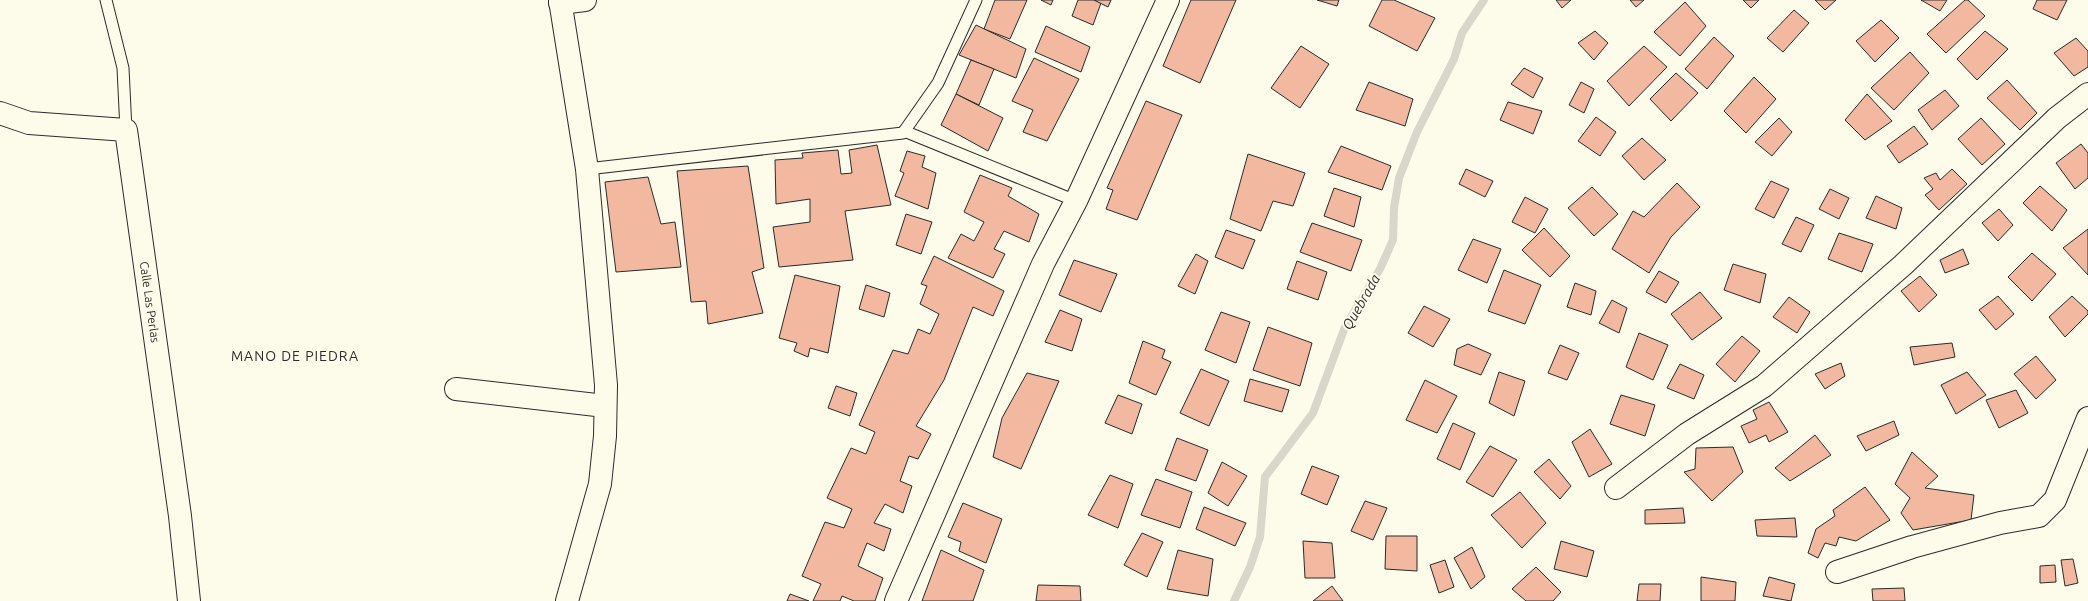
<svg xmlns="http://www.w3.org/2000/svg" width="2088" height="601" viewBox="0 0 2088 601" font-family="Ubuntu,sans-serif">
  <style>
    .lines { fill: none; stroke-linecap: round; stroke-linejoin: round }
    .stream { stroke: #d8d7c9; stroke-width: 8 }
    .building { fill: #f2b8a0; stroke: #2b2b2b }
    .service-casing { stroke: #2b2b2b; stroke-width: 13 }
    .minor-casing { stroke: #2b2b2b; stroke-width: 24 }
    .service { stroke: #fdfbea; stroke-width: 11 }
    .minor { stroke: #fdfbea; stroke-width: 22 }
    .labels { text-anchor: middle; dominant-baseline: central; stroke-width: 4; stroke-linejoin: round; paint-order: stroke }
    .street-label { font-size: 12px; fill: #2b2b2b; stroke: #fdfbea }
    .water-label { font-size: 14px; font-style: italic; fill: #2b2b2b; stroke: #fdfbea }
    .neighbourhood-label { font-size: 14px; letter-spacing: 1px; fill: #2b2b2b; stroke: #fdfbea }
  </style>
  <rect width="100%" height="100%" fill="#fdfbea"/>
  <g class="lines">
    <path class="stream" d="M1234 601 1250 567 1260 537 1265 477 1313 413 1345 327 1380 269 1393 240 1394 208 1399 178 1417 132 1454 59 1462 33 1484 0"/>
  </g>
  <g class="building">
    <path d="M995 0H1027L1010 39 984 29Z"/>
    <path d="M1041 0H1053L1051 5Z"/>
    <path d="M1078 0H1094L1101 3 1093 25 1072 16Z"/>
    <path d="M1094 0H1111L1108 7Z"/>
    <path d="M1191 0H1236L1200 83 1163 66Z"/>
    <path d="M1317 0H1339L1337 6Z"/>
    <path d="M1382 0H1394L1435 18 1417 51 1369 26Z"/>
    <path d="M1556 0H1571L1562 8Z"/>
    <path d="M1630 0H1644L1636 7Z"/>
    <path d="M1743 0H1759L1751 8Z"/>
    <path d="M1815 0H1836L1825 10Z"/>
    <path d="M1921 0H1947L1940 11Z"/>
    <path d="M1965 0H1968L1985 16 1946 53 1927 34Z"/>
    <path d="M2037 0H2067L2057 20 2033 9Z"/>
    <path d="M1685 2 1706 26 1680 56 1654 32Z"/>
    <path d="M1794 10 1809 23 1783 52 1767 38Z"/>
    <path d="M1881 20 1899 38 1875 62 1856 41Z"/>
    <path d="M976 25 1026 49 1016 78 959 55Z"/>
    <path d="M1046 26 1090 47 1081 72 1035 52Z"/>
    <path d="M1595 31 1608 43 1594 60 1578 43Z"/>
    <path d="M1985 31 2008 49 1977 80 1957 59Z"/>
    <path d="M1714 37 1734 56 1707 89 1685 69Z"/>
    <path d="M2076 38 2088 51V67L2074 76 2054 53Z"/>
    <path d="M1301 46 1329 64 1300 108 1271 88Z"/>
    <path d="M1644 46 1667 67 1629 106 1607 81Z"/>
    <path d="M1910 52 1929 73 1894 110 1871 88Z"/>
    <path d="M1034 58 1079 79 1047 141 1023 132 1033 110 1012 101Z"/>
    <path d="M971 60 994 69 979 105 956 94Z"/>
    <path d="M1524 68 1543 78 1533 98 1511 84Z"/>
    <path d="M1676 73 1698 93 1671 121 1650 99Z"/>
    <path d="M1754 77 1776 99 1746 133 1724 111Z"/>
    <path d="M2007 80 2037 113 2020 130 1987 98Z"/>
    <path d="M1369 82 1413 99 1405 126 1356 110Z"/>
    <path d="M1581 82 1594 89 1584 113 1569 105Z"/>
    <path d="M1945 90 1959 106 1932 130 1918 110Z"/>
    <path d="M956 94 1003 118 988 151 941 125Z"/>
    <path d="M1867 94 1892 121 1865 140 1845 120Z"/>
    <path d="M1146 101 1182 115 1137 220 1106 209 1113 190 1107 188Z"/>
    <path d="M1508 102 1542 111 1533 134 1500 120Z"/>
    <path d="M1596 117 1616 132 1600 156 1578 141Z"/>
    <path d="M1779 118 1792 132 1772 156 1755 142Z"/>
    <path d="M1981 118 2005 144 1982 165 1958 139Z"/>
    <path d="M1914 126 1928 144 1899 163 1887 146Z"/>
    <path d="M1642 138 1666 160 1644 180 1622 156Z"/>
    <path d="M2081 144 2088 153V178L2075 189 2056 163Z"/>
    <path d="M877 145 891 205 845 211 853 260 779 267 773 227 810 222V199L776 204 775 160 803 158 802 153 838 150 841 174 852 173 849 150Z"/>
    <path d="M1341 146 1391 166 1382 190 1328 172Z"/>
    <path d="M907 151 925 156 922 167 936 173 928 209 895 196 904 173 900 171Z"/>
    <path d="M1248 154 1305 173 1293 206 1273 201 1261 231 1230 219Z"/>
    <path d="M748 166 764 268 752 272 763 313 708 324 706 301 691 302 677 171Z"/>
    <path d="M1466 169 1493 181 1485 197 1459 184Z"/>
    <path d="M1952 169 1967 184 1939 210 1925 195 1933 189 1924 178 1936 173 1940 180Z"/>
    <path d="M980 175 1012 188 1008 196 1039 214 1029 242 1004 231 994 249 1005 254 993 278 948 258 961 234 974 241 984 222 964 212Z"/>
    <path d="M648 177 661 224 675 222 681 267 616 272 605 182Z"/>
    <path d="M1771 181 1789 189 1774 218 1755 209Z"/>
    <path d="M1677 183 1700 207 1671 237 1649 273 1612 249 1633 211 1644 217Z"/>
    <path d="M2040 186 2067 210 2052 231 2023 203Z"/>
    <path d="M1592 187 1618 214 1594 236 1568 208Z"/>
    <path d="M1334 188 1361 197 1354 227 1324 216Z"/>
    <path d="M1830 189 1849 198 1839 219 1819 209Z"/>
    <path d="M1876 196 1902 208 1896 229 1866 218Z"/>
    <path d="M1525 197 1548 209 1535 233 1512 222Z"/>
    <path d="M1999 209 2013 225 1998 241 1982 223Z"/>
    <path d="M906 214 932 222 921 254 896 245Z"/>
    <path d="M1796 217 1814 225 1801 252 1782 244Z"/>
    <path d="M1312 223 1362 240 1351 271 1300 252Z"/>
    <path d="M1544 228 1570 256 1550 277 1522 250Z"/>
    <path d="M2088 229V275L2063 248Z"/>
    <path d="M1226 230 1255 240 1243 269 1215 257Z"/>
    <path d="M1839 233 1873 244 1862 272 1828 259Z"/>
    <path d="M1473 239 1501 249 1487 283 1458 270Z"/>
    <path d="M1963 249 1969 264 1945 273 1940 260Z"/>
    <path d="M2032 253 2056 274 2032 301 2008 277Z"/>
    <path d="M1196 254 1208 261 1195 294 1178 286Z"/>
    <path d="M934 256 1004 291 993 316 973 307 944 380 916 426 931 434 918 459 909 456 900 481 912 486 903 513 885 504 874 523 891 529 884 551 867 543 858 566 883 578 875 601H854L842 596 840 601H813L821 584 802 576 825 522 844 528 852 509 827 498 851 448 866 454 875 432 859 425 893 350 908 354 918 329 930 334 939 314 920 304 927 286 921 284Z"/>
    <path d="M1074 260 1117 274 1101 312 1059 295Z"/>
    <path d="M1297 261 1327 272 1318 300 1287 289Z"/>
    <path d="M1733 264 1766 274 1760 303 1724 290Z"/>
    <path d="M1504 270 1541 285 1525 324 1488 311Z"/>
    <path d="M1659 271 1679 282 1666 303 1646 292Z"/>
    <path d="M795 275 840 286 828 353 810 348 808 357 794 351 797 343 779 338Z"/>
    <path d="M1920 276 1937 295 1919 312 1901 291Z"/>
    <path d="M1575 283 1596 291 1591 315 1567 307Z"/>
    <path d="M866 285 890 293 884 317 859 309Z"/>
    <path d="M1700 292 1722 318 1692 340 1671 314Z"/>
    <path d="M1998 296 2014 314 1996 330 1979 310Z"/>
    <path d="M2072 296 2088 311V314L2065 337 2049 317Z"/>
    <path d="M1789 297 1810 312 1797 333 1773 317Z"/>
    <path d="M1612 300 1627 308 1619 333 1599 323Z"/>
    <path d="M1424 306 1450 319 1433 347 1408 333Z"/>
    <path d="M1060 310 1082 319 1072 351 1045 342Z"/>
    <path d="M1221 312 1250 322 1236 363 1205 350Z"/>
    <path d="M1268 327 1312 343 1300 386 1253 370Z"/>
    <path d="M1639 333 1668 345 1653 380 1626 367Z"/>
    <path d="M1742 336 1760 351 1735 382 1716 364Z"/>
    <path d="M1143 341 1165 350 1162 358 1171 362 1156 395 1129 383Z"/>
    <path d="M1952 343 1955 357 1914 365 1910 347Z"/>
    <path d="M1468 344 1491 354 1481 375 1454 365 1457 349Z"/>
    <path d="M1560 345 1579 353 1567 380 1548 373Z"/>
    <path d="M2036 356 2056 380 2036 399 2014 374Z"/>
    <path d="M1841 363 1845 376 1825 389 1815 374Z"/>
    <path d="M1680 364 1704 375 1694 399 1667 388Z"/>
    <path d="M1201 369 1229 381 1209 426 1180 413Z"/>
    <path d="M1499 372 1525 381 1514 416 1489 403Z"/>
    <path d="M1967 372 1986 395 1956 414 1941 385Z"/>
    <path d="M1027 373 1059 381 1021 469 993 457 1002 418Z"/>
    <path d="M1250 379 1289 390 1282 412 1244 401Z"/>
    <path d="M1425 380 1457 396 1437 433 1406 420Z"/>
    <path d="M836 386 857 393 850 416 828 408Z"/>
    <path d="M2016 390 2028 413 1999 428 1986 400Z"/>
    <path d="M1118 395 1142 404 1132 434 1105 423Z"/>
    <path d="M1621 395 1655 405 1645 436 1610 424Z"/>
    <path d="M1769 402 1788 432 1769 442 1766 435 1749 443 1741 426 1757 419 1753 410Z"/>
    <path d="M1894 421 1899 435 1866 451 1857 436Z"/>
    <path d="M1453 423 1475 433 1460 470 1437 459Z"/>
    <path d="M1590 429 1612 464 1589 477 1572 442Z"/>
    <path d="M1815 435 1831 455 1790 481 1775 468Z"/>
    <path d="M1177 438 1208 450 1196 481 1165 470Z"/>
    <path d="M1490 446 1517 460 1493 497 1466 482Z"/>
    <path d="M1733 447 1743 472 1712 501 1684 472 1695 469 1696 448Z"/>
    <path d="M1912 452 1938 476 1925 488 1974 495 1971 520 1913 530 1901 513 1910 498 1895 484Z"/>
    <path d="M1549 459 1571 486 1560 499 1534 472Z"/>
    <path d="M1222 462 1247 476 1228 506 1208 493Z"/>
    <path d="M1312 466 1339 476 1327 505 1301 494Z"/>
    <path d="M1110 475 1133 484 1118 528 1088 515Z"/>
    <path d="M1156 479 1192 492 1180 528 1141 515Z"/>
    <path d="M1865 487 1890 520 1856 541 1839 537 1836 546 1825 543 1818 558 1808 553 1816 529 1835 516 1833 510Z"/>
    <path d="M1520 492 1546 523 1522 548 1491 515Z"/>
    <path d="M1365 501 1387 508 1373 540 1351 531Z"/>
    <path d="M963 503 1002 519 986 563 959 551 961 542 948 537Z"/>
    <path d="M1204 507 1246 523 1235 546 1196 529Z"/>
    <path d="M1683 508 1685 523 1645 524V510Z"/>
    <path d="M1795 518 1797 537 1757 536 1755 520Z"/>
    <path d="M1142 533 1163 542 1147 577 1124 565Z"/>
    <path d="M1386 536H1417V571L1385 569Z"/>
    <path d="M1303 541 1332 543 1335 578H1305Z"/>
    <path d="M1561 541 1594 551 1587 577 1554 569Z"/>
    <path d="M1472 547 1485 577 1471 589 1454 558Z"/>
    <path d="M941 550 984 570 973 601H922Z"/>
    <path d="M1178 550 1213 559 1208 596 1167 589Z"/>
    <path d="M2073 559 2078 583 2065 586 2061 560Z"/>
    <path d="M1445 560 1454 587 1439 593 1430 565Z"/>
    <path d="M2055 565 2056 582 2040 583V566Z"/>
    <path d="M1536 567 1561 592 1553 601H1526L1512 589Z"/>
    <path d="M1701 577 1736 582 1735 601H1701Z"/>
    <path d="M1769 577 1795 584 1791 601 1763 596Z"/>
    <path d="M1639 584H1661L1660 601H1637Z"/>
    <path d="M1038 585 1080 586 1081 601H1036Z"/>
    <path d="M1332 586 1343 601H1313Z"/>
    <path d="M1904 588 1905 601H1873L1872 589Z"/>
    <path d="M790 594 809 601H787Z"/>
  </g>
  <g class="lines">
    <defs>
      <g id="service">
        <path d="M106 0 123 68 126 130"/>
        <path d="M904 131 1076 201"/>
        <path d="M587 169 903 133 938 83 976 0"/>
      </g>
      <g id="minor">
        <path d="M560 0 587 169 606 385 605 436 600 484 567 601"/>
        <path d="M560 3 585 0"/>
        <path d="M0 113 29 123 126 130 180 516 189 601"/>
        <path d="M456 389 605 406"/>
        <path d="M1616 488 1687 434 1764 386 1903 265 2057 118 2088 94"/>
        <path d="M1837 572 1912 547 2000 523 2039 516 2055 500 2088 418"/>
        <path d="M896 601 1043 264 1076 201 1168 0"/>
      </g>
    </defs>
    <use href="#service" class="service-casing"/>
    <use href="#minor" class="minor-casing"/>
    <use href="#service" class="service"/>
    <use href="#minor" class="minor"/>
  </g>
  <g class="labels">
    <g class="street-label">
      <text transform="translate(150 302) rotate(82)">Calle Las Perlas</text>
    </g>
    <g class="water-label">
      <text transform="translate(1361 302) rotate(-60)">Quebrada</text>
    </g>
    <g class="neighbourhood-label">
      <text x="295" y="356">MANO DE PIEDRA</text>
    </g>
  </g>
</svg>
